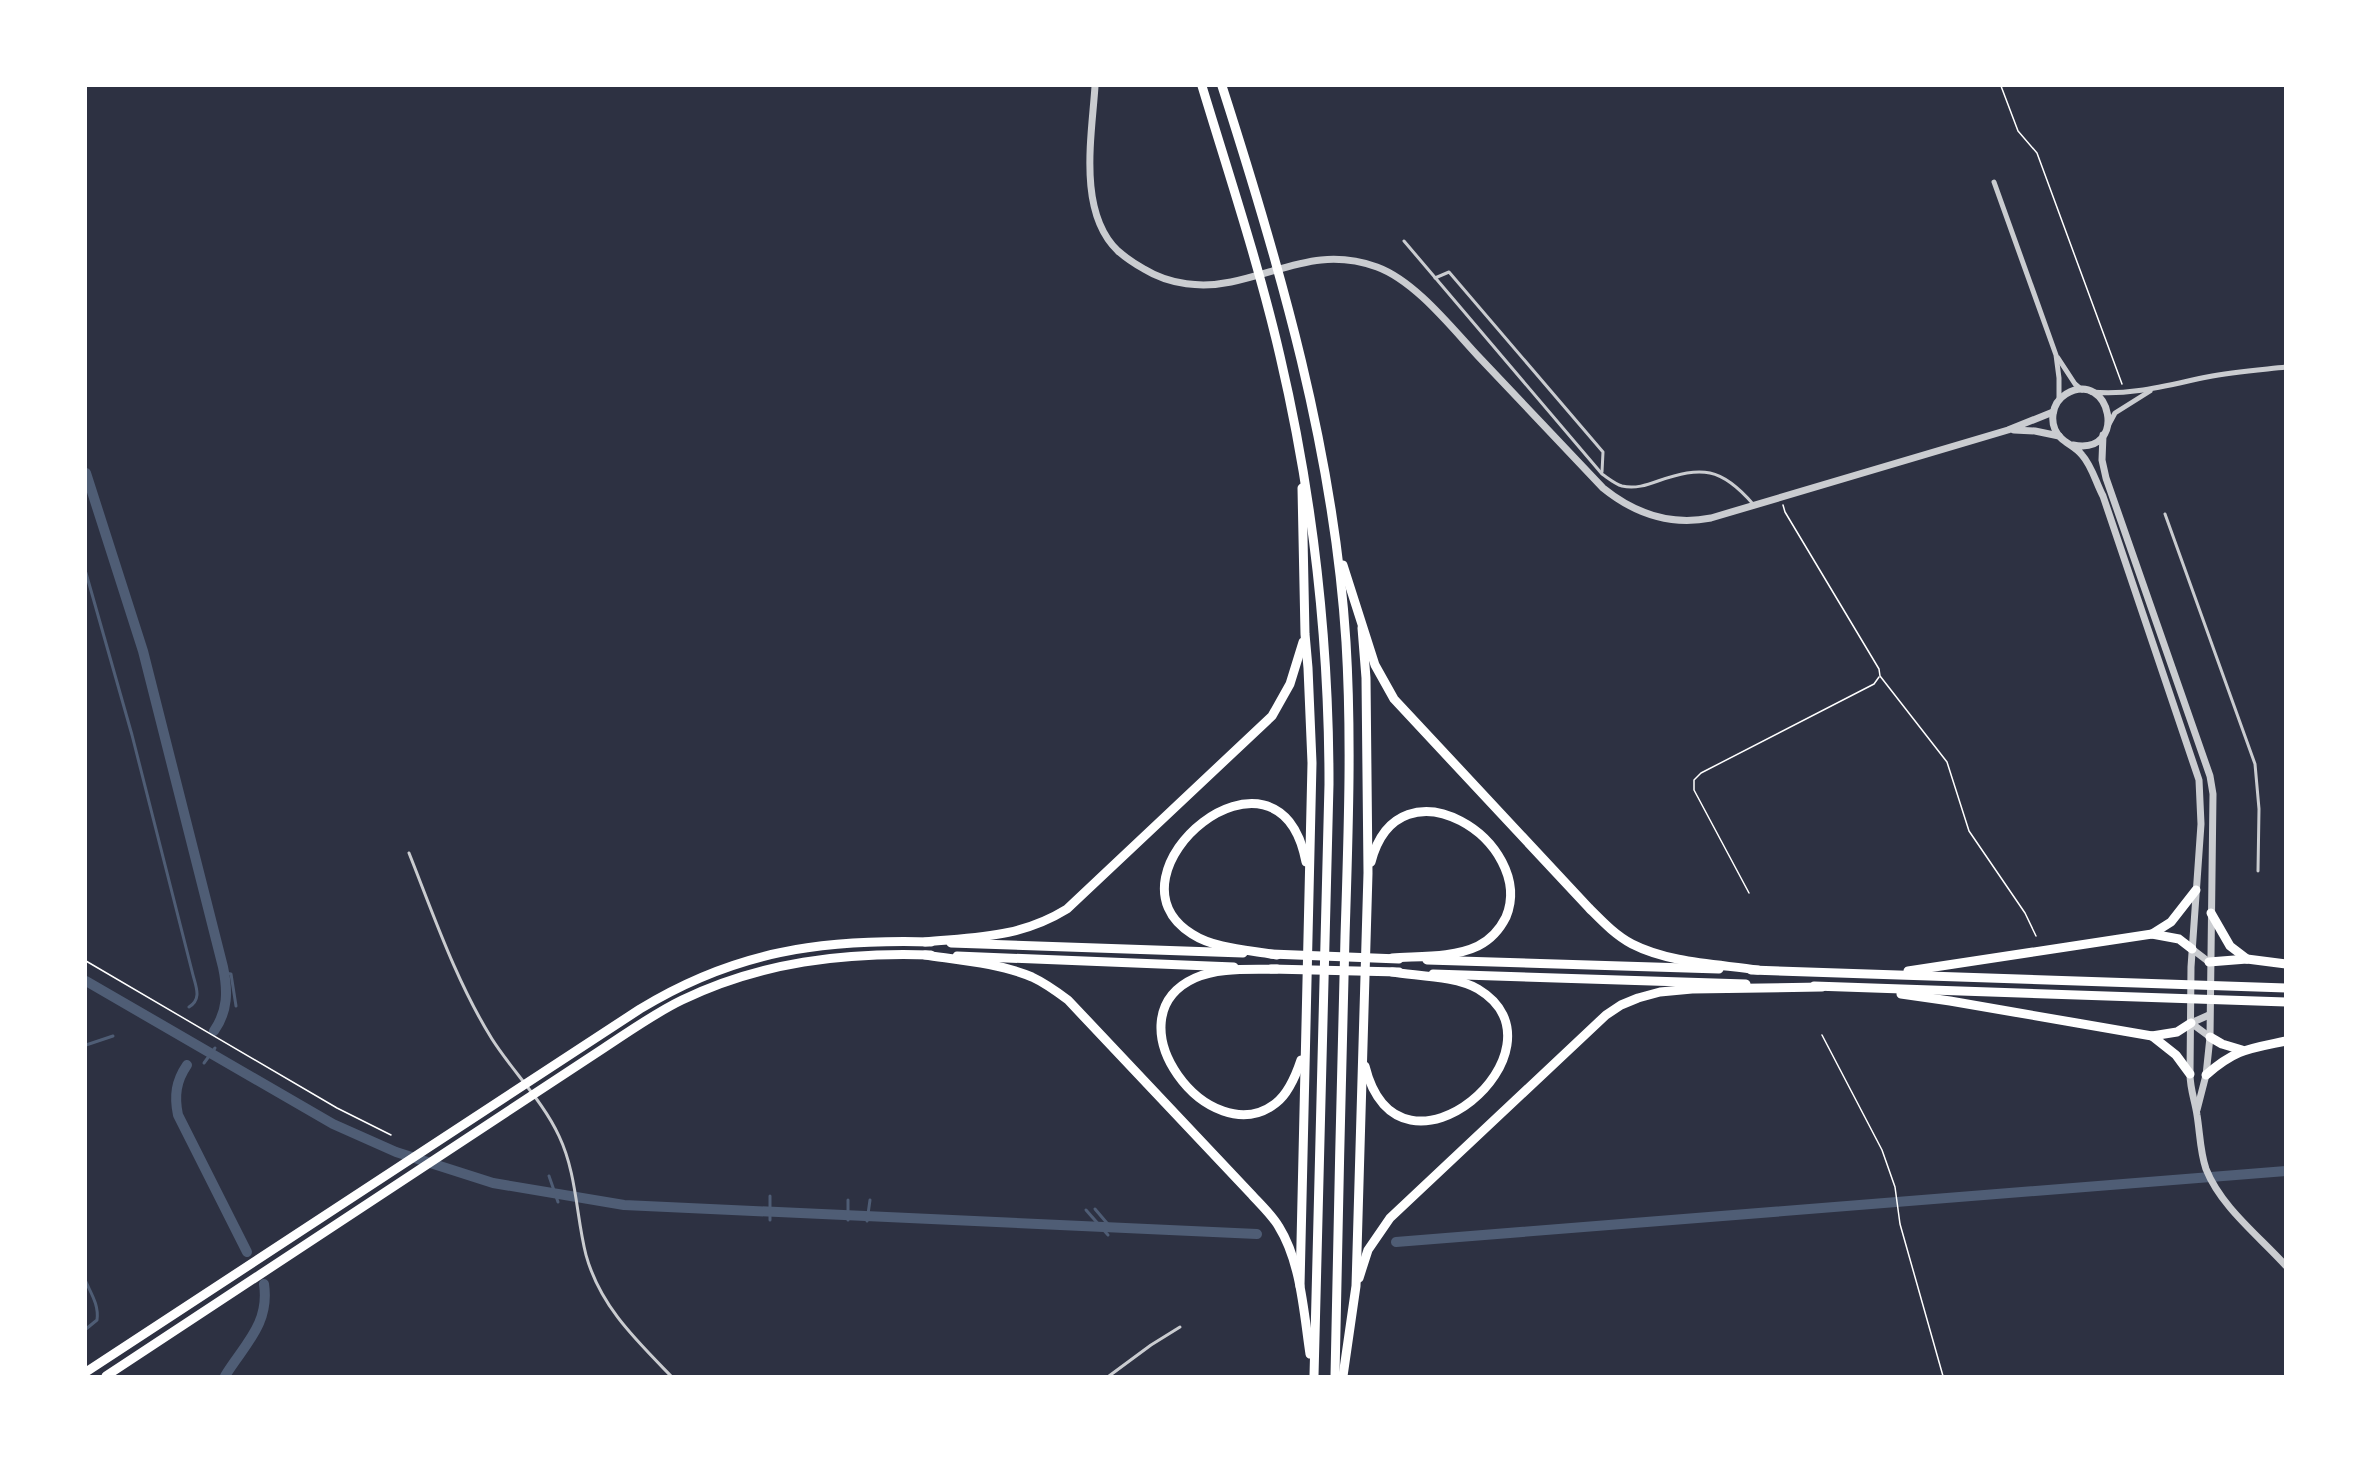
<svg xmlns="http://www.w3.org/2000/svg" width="2371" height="1462" viewBox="0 0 2371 1462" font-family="Overpass,sans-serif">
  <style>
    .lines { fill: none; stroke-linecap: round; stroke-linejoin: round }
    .stream { stroke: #4f5d75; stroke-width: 3 }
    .canal { stroke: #4f5d75; stroke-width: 10 }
    .path { stroke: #fff; stroke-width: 1.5 }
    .service { stroke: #caccd0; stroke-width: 3 }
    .minor { stroke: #caccd0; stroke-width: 5 }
    .tertiary { stroke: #caccd0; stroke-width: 7 }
    .trunk { stroke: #fff; stroke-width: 9 }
    .motorway { stroke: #fff; stroke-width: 9 }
  </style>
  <rect width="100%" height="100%" fill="#2d3142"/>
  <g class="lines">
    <g class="stream">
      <path d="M86 573 132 735 193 975C196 987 202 999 189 1007"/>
      <path d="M224 973 231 974 236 1006"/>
      <path d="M86 1045 113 1036"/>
      <path d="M204 1063 215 1048"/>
      <path d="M549 1176 558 1202"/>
      <path d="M1095 1209 1112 1229"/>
      <path d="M1086 1210 1108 1235"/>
      <path d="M770 1220V1196"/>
      <path d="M848 1220V1200"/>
      <path d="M867 1221 870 1200"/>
      <path d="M86 1282C92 1295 99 1306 97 1320L86 1329"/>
    </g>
    <g class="canal">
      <path d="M86 473 143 651 223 967C228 991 228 1011 214 1031"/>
      <path d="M86 981 333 1124 396 1152 493 1183 624 1205 1257 1234"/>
      <path d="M187 1065C176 1081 174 1096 178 1115L247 1252"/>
      <path d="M1396 1242 2286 1171"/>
      <path d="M225 1376C244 1345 270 1324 264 1284"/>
    </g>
    <g class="path">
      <path d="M2001 86 2018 131 2037 153 2122 384"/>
      <path d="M1783 505 1785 512 1879 669 1880 676 1947 762 1969 831 2025 913 2036 936"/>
      <path d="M1749 893 1694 790V780L1701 773 1874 684 1879 677"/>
      <path d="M86 961 337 1108 391 1135"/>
      <path d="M1822 1035 1882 1150 1895 1187 1900 1224 1943 1376"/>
    </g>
    <g class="service">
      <path d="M1404 241 1602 474C1608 478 1615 484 1622 486 1635 489 1647 485 1658 481 1702 466 1721 467 1753 504"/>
      <path d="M1435 278 1449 272 1603 452 1602 472"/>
      <path d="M2165 514 2255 764 2259 809 2258 871"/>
      <path d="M409 853C434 916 456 981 492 1039 513 1072 543 1101 559 1136 577 1174 576 1216 586 1255 600 1306 636 1340 671 1376"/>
      <path d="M1109 1376 1151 1345 1180 1327"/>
    </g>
    <g class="minor">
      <path d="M1994 182 2056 355 2059 378V400"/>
      <path d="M2058 358 2075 384 2082 390"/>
      <path d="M2091 392C2131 396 2168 385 2207 377 2233 372 2259 370 2286 367"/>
      <path d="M2108 426 2115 413 2150 391"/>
    </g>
    <g class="tertiary">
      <path d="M1095 86C1092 135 1077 212 1118 251 1126 258 1135 264 1144 269 1170 285 1202 288 1231 282 1284 271 1321 247 1377 267 1415 281 1451 327 1478 356 1520 400 1561 444 1603 488 1635 514 1670 526 1711 518L2008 430 2053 412"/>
      <path d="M2014 430 2035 431 2059 436"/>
      <path d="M2103 435 2102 460 2106 478 2210 776 2213 794 2210 1037 2206 1075 2197 1110"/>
      <path d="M2073 445C2129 456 2111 368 2066 394 2051 403 2048 425 2061 438 2067 444 2076 447 2082 455 2092 466 2096 483 2103 496L2199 780 2201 824 2191 967 2190 1074C2190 1089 2195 1101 2197 1115 2200 1133 2200 1152 2206 1169 2221 1207 2259 1236 2286 1266"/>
      <path d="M2192 949 2209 962"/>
      <path d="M2191 1023 2210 1037"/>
      <path d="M2191 1023 2209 1015"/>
    </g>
    <g class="trunk">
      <path d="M2211 913 2230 946 2247 959"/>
      <path d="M2152 934 2171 922 2196 890"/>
      <path d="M951 943 1243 953"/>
      <path d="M1271 954 1399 959"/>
      <path d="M957 956 1234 967"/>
      <path d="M1427 960 1719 969"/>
      <path d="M2209 962 2247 959 2286 964"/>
      <path d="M1271 969 1399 972"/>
      <path d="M1751 970 2286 988"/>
      <path d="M1908 971 2152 934 2179 939 2192 949"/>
      <path d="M1433 974 1746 984"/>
      <path d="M1814 986 2286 1002"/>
      <path d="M1901 994 1950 1001 2152 1036 2177 1032 2191 1023"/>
      <path d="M2152 1036 2176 1055 2190 1074"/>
      <path d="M2210 1037 2222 1044 2242 1050"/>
      <path d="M2206 1075C2236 1049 2248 1049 2286 1041"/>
      <path d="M86 1372 640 1009C735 951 821 939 931 942"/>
      <path d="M106 1376 604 1048C630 1031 655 1013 682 1000 761 962 844 952 931 955"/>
    </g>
    <g class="motorway">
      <path d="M1202 86C1229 175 1259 265 1280 356 1313 497 1329 639 1329 784L1314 1376"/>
      <path d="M1222 86C1280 266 1334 452 1346 642 1352 740 1348 839 1345 937 1342 1083 1337 1230 1335 1376"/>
      <path d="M1343 565 1375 665 1394 699 1589 908C1602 921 1615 935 1632 944 1669 963 1717 964 1758 970"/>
      <path d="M1371 862C1399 754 1537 842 1506 917 1500 929 1490 940 1478 946 1453 958 1419 956 1392 958"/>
      <path d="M925 942C977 937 1020 938 1067 909L1272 716 1290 684 1303 642"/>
      <path d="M925 955C959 960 999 963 1032 977 1045 983 1056 991 1068 1000L1252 1195C1261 1205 1272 1215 1279 1227 1301 1262 1304 1315 1310 1354"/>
      <path d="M1277 955C1250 950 1215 949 1192 934 1096 874 1279 720 1306 862"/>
      <path d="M1277 969C1251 970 1219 967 1195 978 1107 1018 1210 1155 1276 1103 1289 1093 1296 1075 1301 1060"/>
      <path d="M1365 1066C1399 1203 1577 1048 1478 989 1456 976 1417 976 1392 972"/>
      <path d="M1359 1278 1368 1250 1390 1218 1606 1015 1621 1005 1638 998 1660 992 1692 989 1822 987"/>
      <path d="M1300 1286 1312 763 1308 668 1305 634 1302 488"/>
      <path d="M1343 1376 1356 1286 1368 873 1366 678 1362 628"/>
    </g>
  </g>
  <rect width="2371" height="1462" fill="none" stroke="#ffffff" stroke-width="174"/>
</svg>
